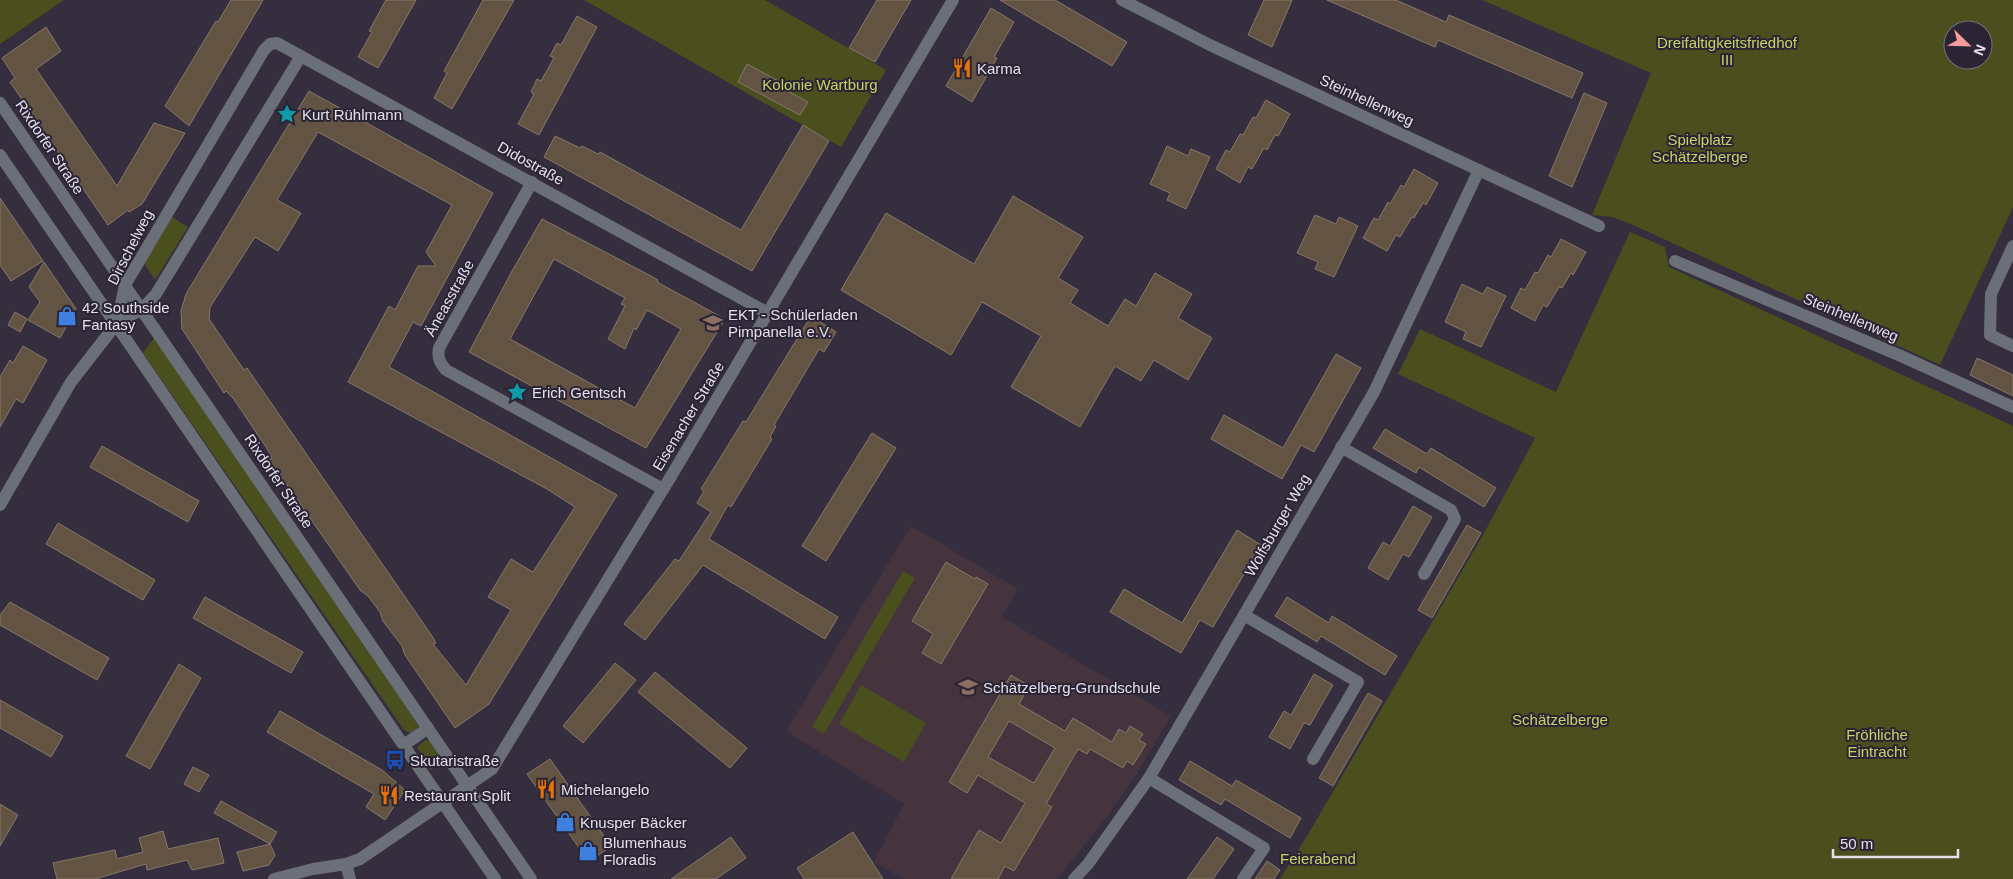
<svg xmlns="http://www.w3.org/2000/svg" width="2013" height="879" viewBox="0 0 2013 879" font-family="Helvetica,sans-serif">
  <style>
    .education { fill: #45333d }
    .green { fill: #494f1d; fill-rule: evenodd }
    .building { fill: #625343; stroke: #897868; fill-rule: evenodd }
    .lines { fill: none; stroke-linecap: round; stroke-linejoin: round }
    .minor { stroke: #6b6f77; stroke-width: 12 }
    .labels { text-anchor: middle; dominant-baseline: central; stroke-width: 4; stroke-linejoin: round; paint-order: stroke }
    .park-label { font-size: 15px; fill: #c6d564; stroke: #2a2435 }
    .poi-label { font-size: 15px; fill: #e4e0ec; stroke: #2a2435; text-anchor: start }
    .street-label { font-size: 15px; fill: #e4e0ec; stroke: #2a2435 }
  </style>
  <rect width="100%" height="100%" fill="#342e3f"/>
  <path class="education" d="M911 526 1018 589 1002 617 1171 716 1136 775 1107 817 1057 879H904L874 862 904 804 786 731Z"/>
  <g class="green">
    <path d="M0 0H64L0 44Z"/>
    <path d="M584 0H765L886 70 841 147Z"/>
    <path d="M1482 0H2013V207L1940 365 1633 225 1612 217 1592 215 1651 73ZM1953 30H1983V60H1953Z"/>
    <path d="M172 217 188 227 155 280 144 263Z"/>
    <path d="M1630 232 1665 247 1669 267 2013 426V879H1280L1310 831 1483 535 1535 438 1398 374 1420 329 1556 392Z"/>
    <path d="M154 338 419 726 410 733 404 730 143 353Z"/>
    <path d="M903 571 915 578 824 734 812 727Z"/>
    <path d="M861 685 926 723 904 762 839 724Z"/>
    <path d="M426 740 430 741 444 761 431 770 417 747Z"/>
  </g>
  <g class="building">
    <path d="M231 0H263L189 126 165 106 216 21 218 22Z"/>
    <path d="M386 0H416L378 68 358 57 372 32 369 31Z"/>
    <path d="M483 0H514L452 109 434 98 447 73 444 71Z"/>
    <path d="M877 0H911L875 62 849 48Z"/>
    <path d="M1000 0H1055L1127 42 1112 66Z"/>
    <path d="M1264 0H1292L1272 47 1248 35Z"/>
    <path d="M1327 0H1396L1446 22 1449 15 1583 73 1572 98 1438 40 1435 47Z"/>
    <path d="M991 8 1014 22 994 57 997 58 972 102 946 86Z"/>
    <path d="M577 16 597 27 539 135 518 124 534 94 531 92 537 79 541 81 554 58 550 56 557 43 561 45Z"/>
    <path d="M46 27 61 51 36 69 117 186 154 123 185 133 142 204 129 212 128 210 108 225 10 82 15 78 2 58Z"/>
    <path d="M747 64 782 83 780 87 808 102 800 115 738 82Z"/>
    <path d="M309 91 493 193 421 326 413 322 389 367 617 495 489 704 455 728 405 655 402 646 383 621 380 612 368 596 360 590 269 459 272 457 266 447 233 398 226 391 224 393 182 329 181 311 186 294ZM318 132 452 205 426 252 436 266H418L395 310 389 306 348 382 547 489 575 507 533 572 511 559 488 597 511 610 466 685 433 644 436 643 432 636 247 368 244 370 209 319 210 307 255 237 278 251 301 213 277 200Z"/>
    <path d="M1584 93 1607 103 1572 187 1549 176Z"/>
    <path d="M1266 100 1290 114 1278 136 1275 135 1267 150 1264 148 1252 169 1248 167 1240 183 1216 169 1226 150 1230 152 1240 134 1243 135 1253 117 1256 118Z"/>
    <path d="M803 125 829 141 752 271 544 157 555 136 580 148 582 146 598 154 600 152 741 230Z"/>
    <path d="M1167 146 1188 156 1191 149 1210 157 1186 209 1167 200 1170 193 1150 184Z"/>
    <path d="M1414 169 1438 183 1426 205 1423 203 1414 218 1412 217 1400 237 1396 235 1387 251 1363 238 1374 218 1378 220 1388 202 1390 204 1401 185 1404 187Z"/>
    <path d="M1013 196 1083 237 1058 278 1078 290 1070 303 1108 326 1125 299 1136 306 1155 273 1192 294 1178 318 1212 338 1188 380 1154 360 1141 381 1115 366 1080 427 1011 387 1041 336 982 302 951 355 841 290 886 213 974 264Z"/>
    <path d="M0 198 43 261 11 281 0 265Z"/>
    <path d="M1315 215 1336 224 1339 217 1358 226 1334 277 1315 269 1318 262 1297 253Z"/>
    <path d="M542 219 651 276 658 280 657 282 725 319 646 448 469 352 511 273ZM554 259 625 298 621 304 625 306 608 339 625 349 634 328 636 330 647 310 681 329 635 408 510 339Z"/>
    <path d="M1561 239 1586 252 1573 275 1571 273 1562 288 1559 287 1547 307 1543 305 1535 321 1511 308 1521 288 1525 290 1535 272 1538 273 1548 255 1551 257Z"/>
    <path d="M44 262 76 309 60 338 28 320 40 302 29 287Z"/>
    <path d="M1462 284 1483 294 1487 287 1506 296 1481 347 1463 339 1466 332 1445 322Z"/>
    <path d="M15 312 27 319 20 332 8 325Z"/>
    <path d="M811 316 836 332 824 352 819 349 774 425 776 426 770 437 772 439 731 507 728 505 709 539 838 617 825 639 703 565 645 640 624 624 675 559 679 561 711 512 697 503 704 491 701 489 743 421 746 422Z"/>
    <path d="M23 346 47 360 23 403 16 399 0 427V377L10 360 13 363Z"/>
    <path d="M1336 354 1361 368 1314 452 1301 445 1282 479 1211 439 1224 415 1283 448Z"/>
    <path d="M1977 358 2013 375V396L1970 375Z"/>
    <path d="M1385 429 1427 454 1431 448 1496 488 1484 507 1419 467 1416 473 1373 448Z"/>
    <path d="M872 433 896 448 826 561 802 546Z"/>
    <path d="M102 446 199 501 188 522 90 467Z"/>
    <path d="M1413 506 1432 517 1409 557 1403 554 1388 580 1368 568 1383 542 1390 546Z"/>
    <path d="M58 523 155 580 143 600 46 544Z"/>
    <path d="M1467 525 1481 533 1432 618 1418 610Z"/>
    <path d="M1237 530 1261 545 1213 627 1200 620 1181 653 1110 612 1124 589 1182 623Z"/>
    <path d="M946 562 975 579 976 577 988 584 941 664 922 653 933 634 912 621Z"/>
    <path d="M205 597 303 652 291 673 193 618Z"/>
    <path d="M1287 597 1329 623 1332 616 1397 656 1385 675 1321 636 1317 642 1275 616Z"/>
    <path d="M10 602 109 658 97 680 0 625V615Z"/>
    <path d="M615 663 636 680 583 743 563 726Z"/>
    <path d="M179 664 201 678 150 769 126 756Z"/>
    <path d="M655 672 747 748 730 768 638 692Z"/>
    <path d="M1314 674 1333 685 1310 725 1304 723 1290 749 1269 737 1284 711 1291 715Z"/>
    <path d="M1011 675 1029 686 1019 704 1065 731 1073 718 1112 742 1119 729 1126 733 1130 726 1143 734 1139 740 1146 744 1133 765 1127 761 1123 768 1090 749 1087 754 1078 749 1046 804 1052 807 1014 871 1005 866 998 879H951L979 830 1001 843 1025 803 978 775 967 793 949 782ZM1009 721 1055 748 1034 783 988 757Z"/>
    <path d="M1368 693 1382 701 1333 786 1319 778Z"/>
    <path d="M0 700 63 736 51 757 0 728Z"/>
    <path d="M280 711 382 770 405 790 385 820 366 807 374 794 267 732Z"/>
    <path d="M550 759 611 846 589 862 527 774Z"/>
    <path d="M1190 761 1232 786 1236 780 1301 818 1290 838 1225 799 1221 805 1179 780Z"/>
    <path d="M193 767 209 775 199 792 184 784Z"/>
    <path d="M221 801 277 832 270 844 275 855 269 865 243 871 237 852 270 844 214 813Z"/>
    <path d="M0 804 18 815 0 846Z"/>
    <path d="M163 831 168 849 218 838 224 863 192 870 187 860 147 870 146 864 95 879H57L53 863 115 850 117 859 143 852 139 838Z"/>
    <path d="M853 832 883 879H804L797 868Z"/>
    <path d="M731 837 746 858 716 879H671Z"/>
    <path d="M1217 837 1234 849 1225 862 1213 879H1187Z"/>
    <path d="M1267 861 1280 870 1274 879H1255Z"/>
  </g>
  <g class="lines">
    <g class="minor">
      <path d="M1122 0 1210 45 1599 226"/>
      <path d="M0 103 531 879"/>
      <path d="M0 155 495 879"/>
      <path d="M532 182 439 348C437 358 440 363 446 370L663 489"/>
      <path d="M2013 246 1991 294 1990 335 2013 346"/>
      <path d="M1675 261 1901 356 2013 407"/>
      <path d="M117 323 125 285 264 50 270 44 277 43 768 313"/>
      <path d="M1341 447 1451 510 1455 519 1424 574"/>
      <path d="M0 505 71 382 117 323 142 309 156 294 301 56"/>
      <path d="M1244 615 1358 682 1313 759"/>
      <path d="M404 745 428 728"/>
      <path d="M1149 778 1264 848 1243 879"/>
      <path d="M346 864 350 879"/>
      <path d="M274 879 313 869 346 864 360 859 492 769 670 478 953 0"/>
      <path d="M1074 879 1088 864 1149 778 1374 392 1479 170"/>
    </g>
  </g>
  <defs>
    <symbol id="restaurant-bare" viewBox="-9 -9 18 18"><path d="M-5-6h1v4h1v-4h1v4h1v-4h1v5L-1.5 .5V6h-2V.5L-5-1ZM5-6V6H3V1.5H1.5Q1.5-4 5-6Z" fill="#e8710a" stroke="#2a2435" stroke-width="2.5" paint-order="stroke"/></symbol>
    <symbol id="sight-bare" viewBox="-9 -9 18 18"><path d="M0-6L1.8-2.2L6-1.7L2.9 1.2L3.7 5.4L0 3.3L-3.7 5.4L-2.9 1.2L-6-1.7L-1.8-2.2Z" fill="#0f9aa8" stroke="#2a2435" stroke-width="2.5" paint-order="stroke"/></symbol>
    <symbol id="shop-bare" viewBox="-9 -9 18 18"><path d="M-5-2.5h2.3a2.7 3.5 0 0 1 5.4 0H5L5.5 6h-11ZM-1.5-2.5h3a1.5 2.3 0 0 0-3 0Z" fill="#3f7fe0" stroke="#2a2435" stroke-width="2.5" paint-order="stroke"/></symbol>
    <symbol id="school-bare" viewBox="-9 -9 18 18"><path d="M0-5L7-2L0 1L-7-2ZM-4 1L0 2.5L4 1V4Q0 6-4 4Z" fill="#8d6e63" stroke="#2a2435" stroke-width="2.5" paint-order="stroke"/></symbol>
    <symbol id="bus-bare" viewBox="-9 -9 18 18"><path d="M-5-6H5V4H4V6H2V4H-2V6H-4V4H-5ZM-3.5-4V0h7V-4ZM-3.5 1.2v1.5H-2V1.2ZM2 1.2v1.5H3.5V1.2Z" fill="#1a4fb4" stroke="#2a2435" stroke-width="2.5" paint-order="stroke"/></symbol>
  </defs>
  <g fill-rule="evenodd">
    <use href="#restaurant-bare" x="948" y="54" width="28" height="28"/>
    <use href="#sight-bare" x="273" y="100" width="28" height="28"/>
    <use href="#shop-bare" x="53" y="302" width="28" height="28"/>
    <use href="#school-bare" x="699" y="309" width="28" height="28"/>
    <use href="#sight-bare" x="503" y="378" width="28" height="28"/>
    <use href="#school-bare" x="954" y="673" width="28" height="28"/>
    <use href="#bus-bare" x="381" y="746" width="28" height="28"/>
    <use href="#restaurant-bare" x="532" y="775" width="28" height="28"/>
    <use href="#restaurant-bare" x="375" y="781" width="28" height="28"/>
    <use href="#shop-bare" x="551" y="808" width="28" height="28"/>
    <use href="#shop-bare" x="574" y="837" width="28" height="28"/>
  </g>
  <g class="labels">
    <g class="park-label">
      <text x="1727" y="42">Dreifaltigkeitsfriedhof<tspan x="1727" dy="17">III</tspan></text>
      <text x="820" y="84">Kolonie Wartburg</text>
      <text x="1700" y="139">Spielplatz<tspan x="1700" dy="17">Schätzelberge</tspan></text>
      <text x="1560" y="719">Schätzelberge</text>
      <text x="1877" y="734">Fröhliche<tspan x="1877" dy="17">Eintracht</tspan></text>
      <text x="1318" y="858">Feierabend</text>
    </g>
    <g class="poi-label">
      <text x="977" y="68">Karma</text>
      <text x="302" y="114">Kurt Rühlmann</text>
      <text x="82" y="307">42 Southside<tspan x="82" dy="17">Fantasy</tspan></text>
      <text x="728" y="314">EKT - Schülerladen<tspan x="728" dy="17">Pimpanella e.V.</tspan></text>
      <text x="532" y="392">Erich Gentsch</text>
      <text x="983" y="687">Schätzelberg-Grundschule</text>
      <text x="410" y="760">Skutaristraße</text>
      <text x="561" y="789">Michelangelo</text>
      <text x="404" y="795">Restaurant Split</text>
      <text x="580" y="822">Knusper Bäcker</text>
      <text x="603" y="842">Blumenhaus<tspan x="603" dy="17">Floradis</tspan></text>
    </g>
    <g class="street-label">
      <text transform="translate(1367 100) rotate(25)">Steinhellenweg</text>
      <text transform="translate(50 147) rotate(56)">Rixdorfer Straße</text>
      <text transform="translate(531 163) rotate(29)">Didostraße</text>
      <text transform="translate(130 247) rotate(-63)">Dirschelweg</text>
      <text transform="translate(449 298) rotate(-61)">Äneasstraße</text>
      <text transform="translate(1851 317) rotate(23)">Steinhellenweg</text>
      <text transform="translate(688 416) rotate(-59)">Eisenacher Straße</text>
      <text transform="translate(279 481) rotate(56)">Rixdorfer Straße</text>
      <text transform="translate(1277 525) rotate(-60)">Wolfsburger Weg</text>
    </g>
  </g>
  <g transform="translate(1968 45) rotate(113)"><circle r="24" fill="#2a2435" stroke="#746f7e"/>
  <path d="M0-4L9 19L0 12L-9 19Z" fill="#f59b9b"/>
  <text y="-8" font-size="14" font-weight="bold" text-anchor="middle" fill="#e4e0ec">N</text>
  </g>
  <path d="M1833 849v8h125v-8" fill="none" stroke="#e4e0ec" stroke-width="2.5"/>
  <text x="1840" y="849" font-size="15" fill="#e4e0ec" stroke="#2a2435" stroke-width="4" paint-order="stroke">50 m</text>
</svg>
